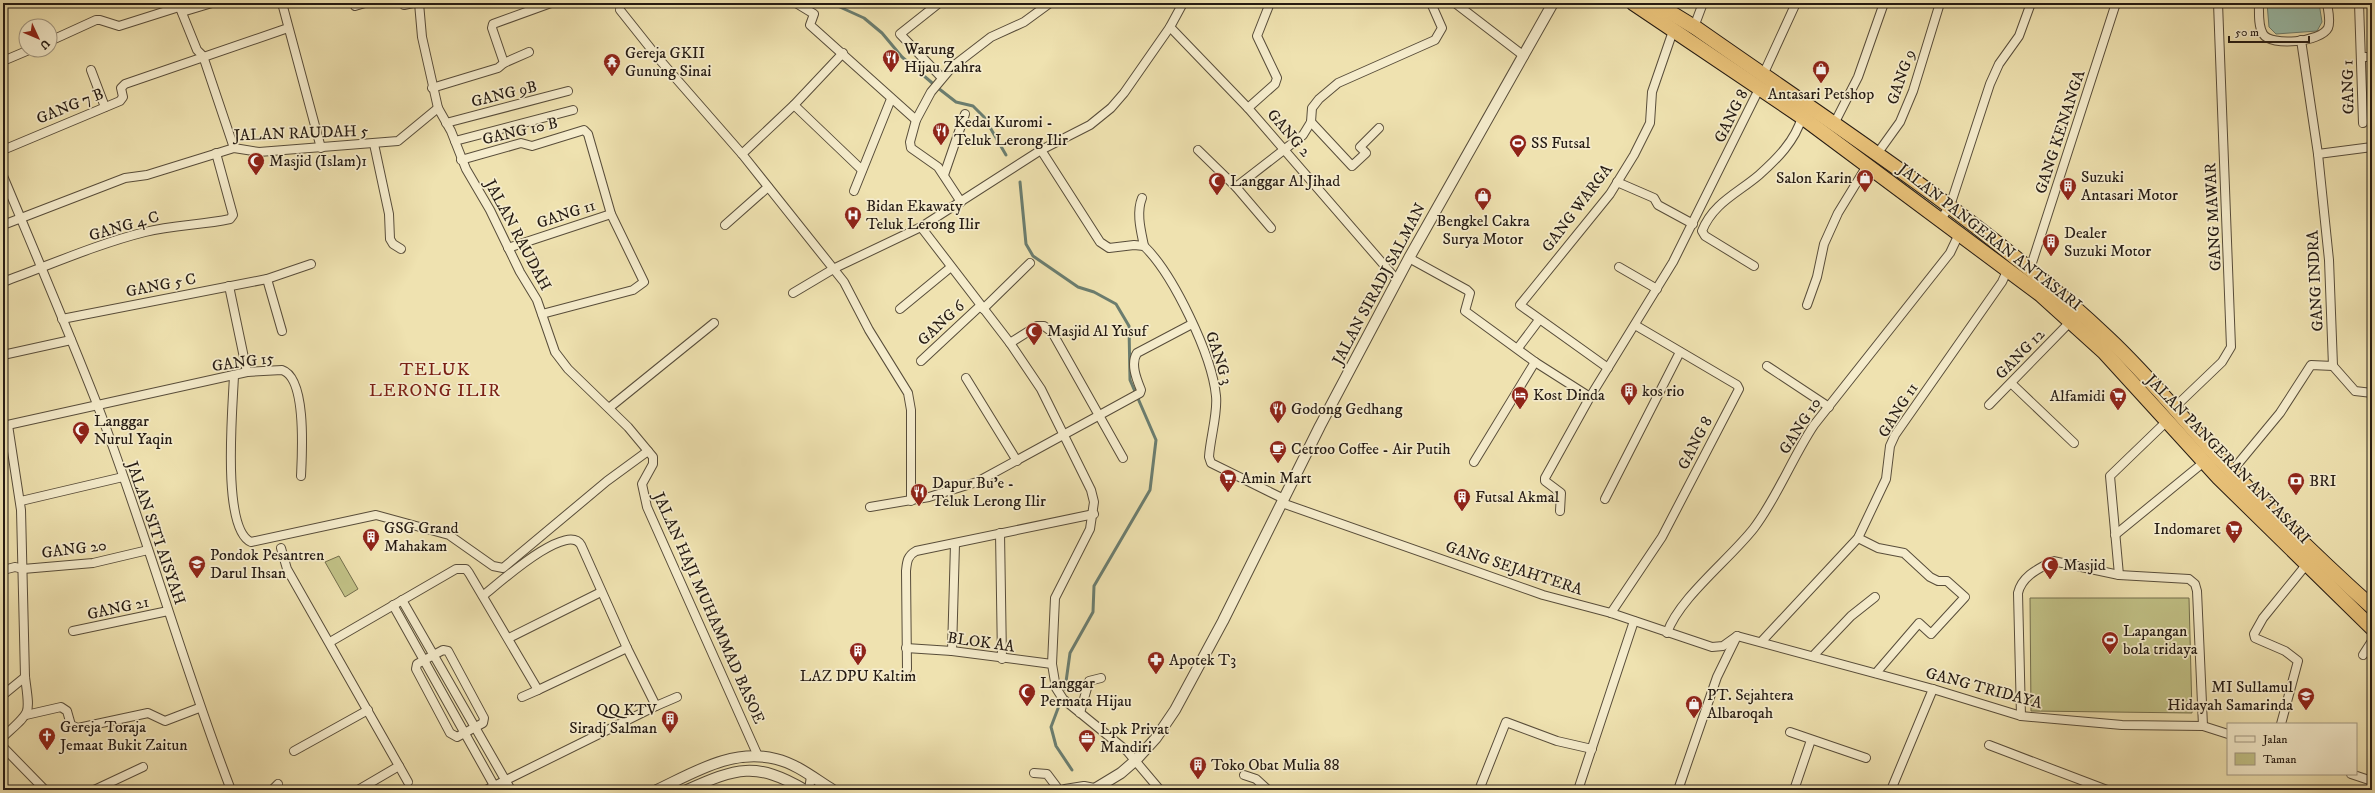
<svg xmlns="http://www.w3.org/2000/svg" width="2375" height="793" viewBox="0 0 2375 793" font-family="'IM FELL DW Pica',serif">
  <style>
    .green { fill: #c1c186; stroke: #736e4c }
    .water { fill: #9abeac; stroke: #6b7d6f }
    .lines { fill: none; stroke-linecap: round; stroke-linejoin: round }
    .stream { stroke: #6b7d6f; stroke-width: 3 }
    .minor-casing { stroke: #584d3a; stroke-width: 10 }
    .tertiary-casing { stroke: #584d3a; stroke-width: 12 }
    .trunk-casing { stroke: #251b13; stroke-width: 16 }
    .minor { stroke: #f5eccc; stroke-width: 8 }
    .tertiary { stroke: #f5eccc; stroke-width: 10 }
    .trunk { stroke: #e8c178; stroke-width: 14 }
    .labels { text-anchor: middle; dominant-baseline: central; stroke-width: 3.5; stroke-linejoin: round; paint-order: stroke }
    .poi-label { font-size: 16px; fill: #251b13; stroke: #f5eccc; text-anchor: start }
    .street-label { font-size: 16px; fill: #251b13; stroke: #f5eccc }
    .quarter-label { font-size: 18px; letter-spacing: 1px; fill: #7a1f14; stroke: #f5eccc }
  </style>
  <rect width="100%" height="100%" fill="#efe2b0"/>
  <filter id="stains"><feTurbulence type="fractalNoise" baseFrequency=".005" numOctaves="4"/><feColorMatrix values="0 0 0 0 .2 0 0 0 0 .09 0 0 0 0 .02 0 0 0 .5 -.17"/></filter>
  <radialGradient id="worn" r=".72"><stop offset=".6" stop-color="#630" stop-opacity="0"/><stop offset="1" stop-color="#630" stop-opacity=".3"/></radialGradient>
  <g class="green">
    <path d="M339 556 358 589 345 597 325 562Z"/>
    <path d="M2030 598H2189L2192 713 2031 711Z"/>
  </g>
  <path class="water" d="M2267 3H2319L2322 22 2317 31 2276 34 2269 27Z"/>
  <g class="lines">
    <g class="stream">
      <path d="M831 3 864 18 882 33 902 57 938 88 956 102 973 106 984 117 1006 155"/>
      <path d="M1020 182 1026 244 1033 256 1078 287 1094 292 1116 304 1129 326 1130 380 1156 440 1150 490 1094 586 1093 612 1070 653 1065 689"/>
      <path d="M1060 703 1051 727 1056 746 1072 770"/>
    </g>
    <defs>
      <g id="minor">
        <path d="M178 3 197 50 203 56 234 148"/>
        <path d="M282 3 321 148"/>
        <path d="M419 3 422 37 438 108 451 131 466 169 490 210 520 272 537 300 555 352 568 369 628 427 653 457V464L642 484 647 507 758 756"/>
        <path d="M784 3H788"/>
        <path d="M796 3 814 14 810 25 916 120"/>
        <path d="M939 3 900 34 942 78"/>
        <path d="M1455 3 1524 56"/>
        <path d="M2259 3C2259 12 2258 26 2263 34 2271 47 2321 42 2328 28 2331 21 2328 10 2327 3"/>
        <path d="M2359 3 2363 123"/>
        <path d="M404 5 413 3"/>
        <path d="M355 6 365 3"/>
        <path d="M620 10 659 59 742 154 844 282 869 330 908 393 911 410V501"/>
        <path d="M182 12 212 3"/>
        <path d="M1170 27 1248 108 1397 280"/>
        <path d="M1694 27 1703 3"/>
        <path d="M50 41 96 20H100L119 26 179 7"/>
        <path d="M2361 57H2372"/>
        <path d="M3 61 29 50"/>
        <path d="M504 63 492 28 493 24 551 3"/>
        <path d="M91 70 105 107"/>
        <path d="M1763 75 1796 3"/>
        <path d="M432 88 498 68 504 63 529 52"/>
        <path d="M794 105 862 170"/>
        <path d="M1248 108 1275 84 1277 78 1257 36 1270 3"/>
        <path d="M1311 122 1352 166 1366 153 1360 147 1379 128"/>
        <path d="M446 123 568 91"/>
        <path d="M1834 124 1858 77 1884 3"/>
        <path d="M455 141 573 110"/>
        <path d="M374 144 389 214 390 239 393 244 401 249"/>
        <path d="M3 150 120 101 123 97 121 88 125 84 288 28"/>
        <path d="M1041 150 1100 242 1109 248 1134 245 1144 246C1173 274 1212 355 1216 396 1218 413 1210 439 1209 457L1211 463 1284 499"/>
        <path d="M1198 150 1236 187 1271 228"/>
        <path d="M742 154 794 105 843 53"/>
        <path d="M1877 154 1900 122 1913 91 1940 3"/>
        <path d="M2318 154 2372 147"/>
        <path d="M461 160 521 143 532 146 584 130 588 134 611 214 644 282 633 290 542 314"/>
        <path d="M944 175 965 114"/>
        <path d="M3 176C35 252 67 328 97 404 146 531 182 663 231 790"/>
        <path d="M1617 182 1654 198 1658 205 1693 224"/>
        <path d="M1236 187 1303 135 1311 122 1312 108 1319 99 1338 83 1435 40 1442 28 1431 3"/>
        <path d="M854 191 891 99"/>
        <path d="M1142 198C1136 213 1141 231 1144 246"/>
        <path d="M961 202 938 167 911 148 910 142 916 120 931 92 952 67 991 37 1024 22 1050 3"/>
        <path d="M1941 219 1950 206 1990 84 1999 64 2019 36 2031 3"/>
        <path d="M3 225 125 178 147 175 234 148 259 152 398 141 438 108"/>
        <path d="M725 225 768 187"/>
        <path d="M921 227 1010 343 1041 389 1091 490 1094 502 1090 529 1055 598 1052 664 1056 688 1063 699 1127 751 1160 790"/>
        <path d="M508 248 611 214"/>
        <path d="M1409 258 1467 290 1470 293 1465 311 1535 362 1590 397"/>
        <path d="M1754 266 1705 236 1702 231C1713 203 1738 193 1759 175 1777 159 1795 141 1802 117"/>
        <path d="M1619 267 1657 289"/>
        <path d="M2030 269 2116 3"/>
        <path d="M267 279 282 331"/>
        <path d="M3 282C50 265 97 244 145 232 174 225 202 225 230 219L233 215 216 153"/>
        <path d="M229 286 247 372"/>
        <path d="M793 293 835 268 921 227 1041 150 1090 125 1111 108 1124 93 1170 27 1183 3"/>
        <path d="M1807 305 1817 277 1824 244 1838 213 1868 164"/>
        <path d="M900 309 951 267"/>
        <path d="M983 309 1030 263"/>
        <path d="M62 319 267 279 311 264"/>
        <path d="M1010 343 1037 326H1044L1052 332 1123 458"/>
        <path d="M1518 348 1539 320"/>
        <path d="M3 355 71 340"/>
        <path d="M921 361 980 306"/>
        <path d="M1767 366 1829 407"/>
        <path d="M2333 366 2355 391 2372 393"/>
        <path d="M1608 368 1520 305 1610 194 1634 155 1650 123 1652 92 1673 31"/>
        <path d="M234 375C233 405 221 529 251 542L376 515 449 535 493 566 503 568 607 481 648 451"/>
        <path d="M966 378 1017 461"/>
        <path d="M2012 384 2074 443"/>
        <path d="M1989 405 2071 321"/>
        <path d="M2175 407 2222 362 2231 347 2218 3"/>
        <path d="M609 408 714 323"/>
        <path d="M3 426 247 372 282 370C307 378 302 454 301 476"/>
        <path d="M1474 462 1535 362"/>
        <path d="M2232 471 2280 413 2311 365 2333 366 2329 260 2318 154 2301 40"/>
        <path d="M1605 499 1680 352"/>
        <path d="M21 501 123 477"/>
        <path d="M1282 503 1543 595 1611 613 1712 647 1723 646 1737 636"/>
        <path d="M870 507 929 497 977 482 1140 393 1141 390C1137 380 1130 364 1137 353L1192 324"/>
        <path d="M1560 511 1561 493 1545 481V478L1590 397 1673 262 1760 87"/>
        <path d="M1000 533 1002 659"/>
        <path d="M2115 535 2204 462"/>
        <path d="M1858 538 1878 548 1904 553 1930 577 1938 581H1947L1965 597 1931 634 1919 623 1876 673"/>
        <path d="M281 548 287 569 399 766 358 790"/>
        <path d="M3 570 15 567 23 569 93 563 148 550"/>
        <path d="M2119 575 2110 476 2166 422"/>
        <path d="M484 595C498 584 567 521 581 545L627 648 656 706 486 790"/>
        <path d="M402 600 511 790"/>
        <path d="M393 605 496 789"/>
        <path d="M1611 613 1662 537 1739 389 1737 385 1635 325"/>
        <path d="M73 631 168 611"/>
        <path d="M1667 633C1679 598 1730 559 1754 528 1778 496 1792 458 1814 425L1950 253 1959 234"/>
        <path d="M1737 636 1933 689 2021 716 2122 725 2203 726 2228 734"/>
        <path d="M509 638 601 592"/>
        <path d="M1762 641 1858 538 1886 479 1890 446 1895 435 2002 282 2008 269"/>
        <path d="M330 642 456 569H466L469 573 538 690 627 648"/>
        <path d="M906 648 952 651 1052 664"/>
        <path d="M443 650 448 651 484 718 483 723 457 737 450 733 416 669 417 664Z"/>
        <path d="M952 651 955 544"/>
        <path d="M2363 655 2372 641"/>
        <path d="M1813 656 1851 616 1875 597"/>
        <path d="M907 669 906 571C907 562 907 556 916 551L1094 514"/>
        <path d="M3 695 25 677"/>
        <path d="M522 697 538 690"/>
        <path d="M656 706 677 697"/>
        <path d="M1080 713 1089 681 1101 678"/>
        <path d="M26 715 61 707 67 711 71 725 78 728 148 713 165 721 199 708"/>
        <path d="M2021 716 2018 593C2022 576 2038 569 2053 561L2119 575 2189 579 2195 584 2197 591 2203 726"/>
        <path d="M2281 724 2298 661 2285 651 2255 638 2254 634 2263 618 2306 565"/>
        <path d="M1790 732 1866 758"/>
        <path d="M3 737C32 710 30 716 25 677L21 510 8 425"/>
        <path d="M1989 745 2107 790"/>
        <path d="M3 747 45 790"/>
        <path d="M294 751 368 710"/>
        <path d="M399 766 408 782"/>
        <path d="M1034 773 1047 774 1059 790"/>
        <path d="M2351 774 2372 781"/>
        <path d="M1244 775 1256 779 1268 790"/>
        <path d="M94 790 143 767"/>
        <path d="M272 790 278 784"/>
        <path d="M809 790 811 776"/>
        <path d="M1479 790 1506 722 1557 741 1592 749"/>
        <path d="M1578 790 1634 621"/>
        <path d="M1678 790 1717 677 1736 638"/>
        <path d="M1794 790 1811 740"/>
        <path d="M1891 790 1933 689"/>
      </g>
      <g id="tertiary">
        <path d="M657 790C695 772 733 748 776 759 797 764 815 779 833 790"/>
        <path d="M687 790C736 768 756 761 805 790"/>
        <path d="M1065 790 1084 787 1094 789"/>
        <path d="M1093 790 1121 773 1136 760 1156 738 1175 710 1223 621 1320 426 1409 258 1553 3"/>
      </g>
      <g id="trunk">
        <path d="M1633 3 1802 117 2041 295 2104 352 2219 478 2372 628"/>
        <path d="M1655 3 1696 28C1837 127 1983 220 2108 338 2153 380 2191 429 2233 473 2278 519 2324 564 2372 607"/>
      </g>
    </defs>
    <use href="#minor" class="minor-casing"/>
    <use href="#tertiary" class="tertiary-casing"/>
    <use href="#trunk" class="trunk-casing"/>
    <use href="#minor" class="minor"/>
    <use href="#tertiary" class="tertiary"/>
    <use href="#trunk" class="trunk"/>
  </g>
  <defs>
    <symbol id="restaurant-pin" viewBox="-11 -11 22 30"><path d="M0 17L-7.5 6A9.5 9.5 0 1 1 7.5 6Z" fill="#8f2418" stroke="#f5eccc"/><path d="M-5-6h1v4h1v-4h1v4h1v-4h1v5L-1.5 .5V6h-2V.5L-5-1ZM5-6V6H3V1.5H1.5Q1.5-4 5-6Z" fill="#fff"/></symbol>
    <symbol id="temple-pin" viewBox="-11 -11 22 30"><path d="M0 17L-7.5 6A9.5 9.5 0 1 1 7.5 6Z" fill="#8f2418" stroke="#f5eccc"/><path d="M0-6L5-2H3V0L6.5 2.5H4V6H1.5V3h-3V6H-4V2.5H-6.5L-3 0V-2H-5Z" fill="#fff"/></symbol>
    <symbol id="shop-pin" viewBox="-11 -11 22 30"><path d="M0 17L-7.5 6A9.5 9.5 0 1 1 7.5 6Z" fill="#8f2418" stroke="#f5eccc"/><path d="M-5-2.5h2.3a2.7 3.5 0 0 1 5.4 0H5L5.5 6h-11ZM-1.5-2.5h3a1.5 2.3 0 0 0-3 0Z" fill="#fff"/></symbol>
    <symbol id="stadium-pin" viewBox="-11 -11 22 30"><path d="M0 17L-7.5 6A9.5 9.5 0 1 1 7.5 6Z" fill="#8f2418" stroke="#f5eccc"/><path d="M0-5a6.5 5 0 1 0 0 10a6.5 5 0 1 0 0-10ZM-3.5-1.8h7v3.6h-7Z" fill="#fff"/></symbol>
    <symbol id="mosque-pin" viewBox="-11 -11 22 30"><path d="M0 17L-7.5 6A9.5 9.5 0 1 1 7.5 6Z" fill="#8f2418" stroke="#f5eccc"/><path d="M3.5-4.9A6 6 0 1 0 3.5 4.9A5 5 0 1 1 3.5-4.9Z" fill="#fff"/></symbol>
    <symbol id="building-pin" viewBox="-11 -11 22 30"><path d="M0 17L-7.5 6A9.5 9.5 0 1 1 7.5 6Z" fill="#8f2418" stroke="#f5eccc"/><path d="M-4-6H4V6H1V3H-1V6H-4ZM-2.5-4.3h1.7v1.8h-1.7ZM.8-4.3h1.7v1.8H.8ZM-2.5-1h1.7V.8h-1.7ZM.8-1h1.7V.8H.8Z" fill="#fff"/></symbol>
    <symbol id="hospital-pin" viewBox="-11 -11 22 30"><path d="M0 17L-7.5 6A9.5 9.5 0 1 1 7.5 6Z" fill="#8f2418" stroke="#f5eccc"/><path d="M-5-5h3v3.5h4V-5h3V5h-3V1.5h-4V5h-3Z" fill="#fff"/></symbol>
    <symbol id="hotel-pin" viewBox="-11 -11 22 30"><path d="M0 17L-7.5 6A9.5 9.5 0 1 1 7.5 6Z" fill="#8f2418" stroke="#f5eccc"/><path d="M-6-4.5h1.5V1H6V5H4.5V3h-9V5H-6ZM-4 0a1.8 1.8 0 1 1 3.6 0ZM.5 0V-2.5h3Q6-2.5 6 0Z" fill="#fff"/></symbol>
    <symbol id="supermarket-pin" viewBox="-11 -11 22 30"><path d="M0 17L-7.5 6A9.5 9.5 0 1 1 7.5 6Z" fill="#8f2418" stroke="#f5eccc"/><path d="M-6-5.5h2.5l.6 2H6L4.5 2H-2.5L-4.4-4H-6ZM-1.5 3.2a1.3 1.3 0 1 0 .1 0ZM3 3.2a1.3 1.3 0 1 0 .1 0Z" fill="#fff"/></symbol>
    <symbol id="cafe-pin" viewBox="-11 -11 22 30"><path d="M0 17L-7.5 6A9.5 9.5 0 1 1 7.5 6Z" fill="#8f2418" stroke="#f5eccc"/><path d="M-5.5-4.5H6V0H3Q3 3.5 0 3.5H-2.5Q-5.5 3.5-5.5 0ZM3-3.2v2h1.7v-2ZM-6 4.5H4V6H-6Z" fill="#fff"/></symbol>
    <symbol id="bank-pin" viewBox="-11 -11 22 30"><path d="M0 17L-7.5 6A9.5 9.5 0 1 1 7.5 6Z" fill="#8f2418" stroke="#f5eccc"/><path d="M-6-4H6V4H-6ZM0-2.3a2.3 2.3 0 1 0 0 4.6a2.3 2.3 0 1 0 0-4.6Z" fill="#fff"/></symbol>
    <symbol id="school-pin" viewBox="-11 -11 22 30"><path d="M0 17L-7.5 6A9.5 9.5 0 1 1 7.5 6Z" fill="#8f2418" stroke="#f5eccc"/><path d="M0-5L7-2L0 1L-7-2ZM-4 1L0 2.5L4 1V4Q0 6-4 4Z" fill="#fff"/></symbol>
    <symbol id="pharmacy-pin" viewBox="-11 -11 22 30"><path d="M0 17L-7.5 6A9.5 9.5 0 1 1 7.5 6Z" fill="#8f2418" stroke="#f5eccc"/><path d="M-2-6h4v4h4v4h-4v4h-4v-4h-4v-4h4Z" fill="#fff"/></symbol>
    <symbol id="church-pin" viewBox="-11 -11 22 30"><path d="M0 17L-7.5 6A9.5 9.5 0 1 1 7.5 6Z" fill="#8f2418" stroke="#f5eccc"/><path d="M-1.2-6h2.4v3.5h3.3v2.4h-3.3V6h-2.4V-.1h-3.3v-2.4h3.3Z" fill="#fff"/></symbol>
    <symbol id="office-pin" viewBox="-11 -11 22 30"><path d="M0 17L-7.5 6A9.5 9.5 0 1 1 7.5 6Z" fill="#8f2418" stroke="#f5eccc"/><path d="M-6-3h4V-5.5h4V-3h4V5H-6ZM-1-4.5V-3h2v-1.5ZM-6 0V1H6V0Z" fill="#fff"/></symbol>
  </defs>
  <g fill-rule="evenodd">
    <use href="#restaurant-pin" x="881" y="48" width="20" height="27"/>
    <use href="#temple-pin" x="602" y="52" width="20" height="27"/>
    <use href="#shop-pin" x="1811" y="59" width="20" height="27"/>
    <use href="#restaurant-pin" x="931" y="121" width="20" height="27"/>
    <use href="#stadium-pin" x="1508" y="133" width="20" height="27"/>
    <use href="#mosque-pin" x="246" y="151" width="20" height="27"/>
    <use href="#shop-pin" x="1855" y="168" width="20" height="27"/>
    <use href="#mosque-pin" x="1207" y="171" width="20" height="27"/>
    <use href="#building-pin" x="2058" y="176" width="20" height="27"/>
    <use href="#shop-pin" x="1473" y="186" width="20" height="27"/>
    <use href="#hospital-pin" x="843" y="205" width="20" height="27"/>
    <use href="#building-pin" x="2041" y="232" width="20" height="27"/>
    <use href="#mosque-pin" x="1024" y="321" width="20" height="27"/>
    <use href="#building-pin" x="1619" y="381" width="20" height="27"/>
    <use href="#hotel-pin" x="1510" y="385" width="20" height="27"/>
    <use href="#supermarket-pin" x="2108" y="386" width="20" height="27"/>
    <use href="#restaurant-pin" x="1268" y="399" width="20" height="27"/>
    <use href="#mosque-pin" x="71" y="420" width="20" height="27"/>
    <use href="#cafe-pin" x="1268" y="439" width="20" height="27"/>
    <use href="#supermarket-pin" x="1218" y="468" width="20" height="27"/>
    <use href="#bank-pin" x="2286" y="471" width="20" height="27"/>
    <use href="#restaurant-pin" x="909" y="482" width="20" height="27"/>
    <use href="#building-pin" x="1452" y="487" width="20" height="27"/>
    <use href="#supermarket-pin" x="2224" y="519" width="20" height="27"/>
    <use href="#building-pin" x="361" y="527" width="20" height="27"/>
    <use href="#school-pin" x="187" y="554" width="20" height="27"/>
    <use href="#mosque-pin" x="2040" y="555" width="20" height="27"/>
    <use href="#stadium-pin" x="2100" y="630" width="20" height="27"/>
    <use href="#building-pin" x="848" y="641" width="20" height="27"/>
    <use href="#pharmacy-pin" x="1146" y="650" width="20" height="27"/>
    <use href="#mosque-pin" x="1017" y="682" width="20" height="27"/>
    <use href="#school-pin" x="2296" y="686" width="20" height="27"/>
    <use href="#shop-pin" x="1684" y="694" width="20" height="27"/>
    <use href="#building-pin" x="660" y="709" width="20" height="27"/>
    <use href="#church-pin" x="37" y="726" width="20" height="27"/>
    <use href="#office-pin" x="1077" y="728" width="20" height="27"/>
    <use href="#building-pin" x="1188" y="755" width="20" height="27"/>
  </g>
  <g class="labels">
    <g class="poi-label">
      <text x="904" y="49">Warung<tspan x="904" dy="18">Hijau Zahra</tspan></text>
      <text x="625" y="53">Gereja GKII<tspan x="625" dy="18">Gunung Sinai</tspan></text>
      <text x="1821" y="94" text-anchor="middle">Antasari Petshop</text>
      <text x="954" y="122">Kedai Kuromi -<tspan x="954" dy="18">Teluk Lerong Ilir</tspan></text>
      <text x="1531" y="143">SS Futsal</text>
      <text x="269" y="161">Masjid (Islam)1</text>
      <text x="2081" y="177">Suzuki<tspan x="2081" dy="18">Antasari Motor</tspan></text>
      <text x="1852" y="178" text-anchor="end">Salon Karin</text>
      <text x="1230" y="181">Langgar Al Jihad</text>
      <text x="866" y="206">Bidan Ekawaty<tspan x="866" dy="18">Teluk Lerong Ilir</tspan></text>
      <text x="1483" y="221" text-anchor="middle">Bengkel Cakra<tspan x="1483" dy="18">Surya Motor</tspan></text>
      <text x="2064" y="233">Dealer<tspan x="2064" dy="18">Suzuki Motor</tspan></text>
      <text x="1047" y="331">Masjid Al Yusuf</text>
      <text x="1642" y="391">kos rio</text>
      <text x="1533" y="395">Kost Dinda</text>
      <text x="2105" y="396" text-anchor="end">Alfamidi</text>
      <text x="1291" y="409">Godong Gedhang</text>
      <text x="94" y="421">Langgar<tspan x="94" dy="18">Nurul Yaqin</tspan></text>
      <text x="1291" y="449">Cetroo Coffee - Air Putih</text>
      <text x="1241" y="478">Amin Mart</text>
      <text x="2309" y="481">BRI</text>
      <text x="932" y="483">Dapur Bu'e -<tspan x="932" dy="18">Teluk Lerong Ilir</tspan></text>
      <text x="1475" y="497">Futsal Akmal</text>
      <text x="384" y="528">GSG Grand<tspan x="384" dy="18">Mahakam</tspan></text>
      <text x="2221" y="529" text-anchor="end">Indomaret</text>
      <text x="210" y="555">Pondok Pesantren<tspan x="210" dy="18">Darul Ihsan</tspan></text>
      <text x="2063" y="565">Masjid</text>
      <text x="2123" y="631">Lapangan<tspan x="2123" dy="18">bola tridaya</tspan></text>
      <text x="1169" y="660">Apotek T3</text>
      <text x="858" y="676" text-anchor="middle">LAZ DPU Kaltim</text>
      <text x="1040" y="683">Langgar<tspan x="1040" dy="18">Permata Hijau</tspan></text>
      <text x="2293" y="687" text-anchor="end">MI Sullamul<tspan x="2293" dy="18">Hidayah Samarinda</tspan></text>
      <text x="1707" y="695">PT. Sejahtera<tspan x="1707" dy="18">Albaroqah</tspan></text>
      <text x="657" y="710" text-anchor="end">QQ KTV<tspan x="657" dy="18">Siradj Salman</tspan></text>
      <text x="60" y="727">Gereja Toraja<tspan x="60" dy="18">Jemaat Bukit Zaitun</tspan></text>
      <text x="1100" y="729">Lpk Privat<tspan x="1100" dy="18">Mandiri</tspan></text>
      <text x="1211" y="765">Toko Obat Mulia 88</text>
    </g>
    <g class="street-label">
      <text transform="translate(1901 77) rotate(-71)">GANG 9</text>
      <text transform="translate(2348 87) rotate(-91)">GANG 1</text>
      <text transform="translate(504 94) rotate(-14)">GANG 9B</text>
      <text transform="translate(70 106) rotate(-22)">GANG 7 B</text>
      <text transform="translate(1731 116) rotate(-64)">GANG 8</text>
      <text transform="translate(520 131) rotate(-13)">GANG 10 B</text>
      <text transform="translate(2060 132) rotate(-72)">GANG KENANGA</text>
      <text transform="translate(301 133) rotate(-2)">JALAN RAUDAH 5</text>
      <text transform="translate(1289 133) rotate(49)">GANG 2</text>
      <text transform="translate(1577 208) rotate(-53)">GANG WARGA</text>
      <text transform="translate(566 214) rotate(-18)">GANG 11</text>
      <text transform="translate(2213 217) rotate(-93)">GANG MAWAR</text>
      <text transform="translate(124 226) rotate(-16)">GANG 4 C</text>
      <text transform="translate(518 235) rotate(62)">JALAN RAUDAH</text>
      <text transform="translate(1990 237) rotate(38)">JALAN PANGERAN ANTASARI</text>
      <text transform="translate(2315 281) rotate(-93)">GANG INDRA</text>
      <text transform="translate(1379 284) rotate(-62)">JALAN SIRADJ SALMAN</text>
      <text transform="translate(161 285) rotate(-11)">GANG 5 C</text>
      <text transform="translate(941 323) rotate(-43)">GANG 6</text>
      <text transform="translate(2020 354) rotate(-46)">GANG 12</text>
      <text transform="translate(1219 358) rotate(72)">GANG 3</text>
      <text transform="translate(243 362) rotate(-8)">GANG 15</text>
      <text transform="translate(1898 410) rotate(-58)">GANG 11</text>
      <text transform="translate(1800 426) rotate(-57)">GANG 10</text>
      <text transform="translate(1695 443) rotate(-63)">GANG 8</text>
      <text transform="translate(2228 459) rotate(46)">JALAN PANGERAN ANTASARI</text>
      <text transform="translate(156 533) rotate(71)">JALAN SITI AISYAH</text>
      <text transform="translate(74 549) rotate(-7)">GANG 20</text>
      <text transform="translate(1514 568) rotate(18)">GANG SEJAHTERA</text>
      <text transform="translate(118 608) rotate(-12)">GANG 21</text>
      <text transform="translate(709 608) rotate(66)">JALAN HAJI MUHAMMAD BASOE</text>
      <text transform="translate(981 642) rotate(8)">BLOK AA</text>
      <text transform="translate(1984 688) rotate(15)">GANG TRIDAYA</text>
    </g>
    <g class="quarter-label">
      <text x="435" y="370">TELUK<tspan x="435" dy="21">LERONG ILIR</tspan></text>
    </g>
  </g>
  <rect width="2375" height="793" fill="none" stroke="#efe2b0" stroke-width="16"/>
  <rect x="4" y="4" width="2367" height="785" fill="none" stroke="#251b13" stroke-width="2"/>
  <rect x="8" y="8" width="2359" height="777" fill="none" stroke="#251b13"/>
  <rect x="2227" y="723" width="130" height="52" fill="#f5eccc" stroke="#a29882"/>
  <rect x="2235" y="736" width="20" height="6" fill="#f5eccc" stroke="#a29882"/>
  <text x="2263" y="743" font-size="12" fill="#251b13">Jalan</text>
  <rect x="2235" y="753" width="20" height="12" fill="#c1c186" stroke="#a29882"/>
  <text x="2263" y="763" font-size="12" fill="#251b13">Taman</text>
  <g transform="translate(38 38) rotate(134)"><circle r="19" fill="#f5eccc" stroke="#a29882"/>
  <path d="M0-3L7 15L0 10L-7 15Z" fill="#8f2418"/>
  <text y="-6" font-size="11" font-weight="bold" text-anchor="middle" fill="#251b13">U</text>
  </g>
  <path d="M2229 36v6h80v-6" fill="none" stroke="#251b13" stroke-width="2"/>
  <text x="2235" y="36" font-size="12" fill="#251b13" stroke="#f5eccc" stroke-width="3" paint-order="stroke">50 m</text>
  <rect width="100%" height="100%" filter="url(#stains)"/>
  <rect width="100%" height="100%" fill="url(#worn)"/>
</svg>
